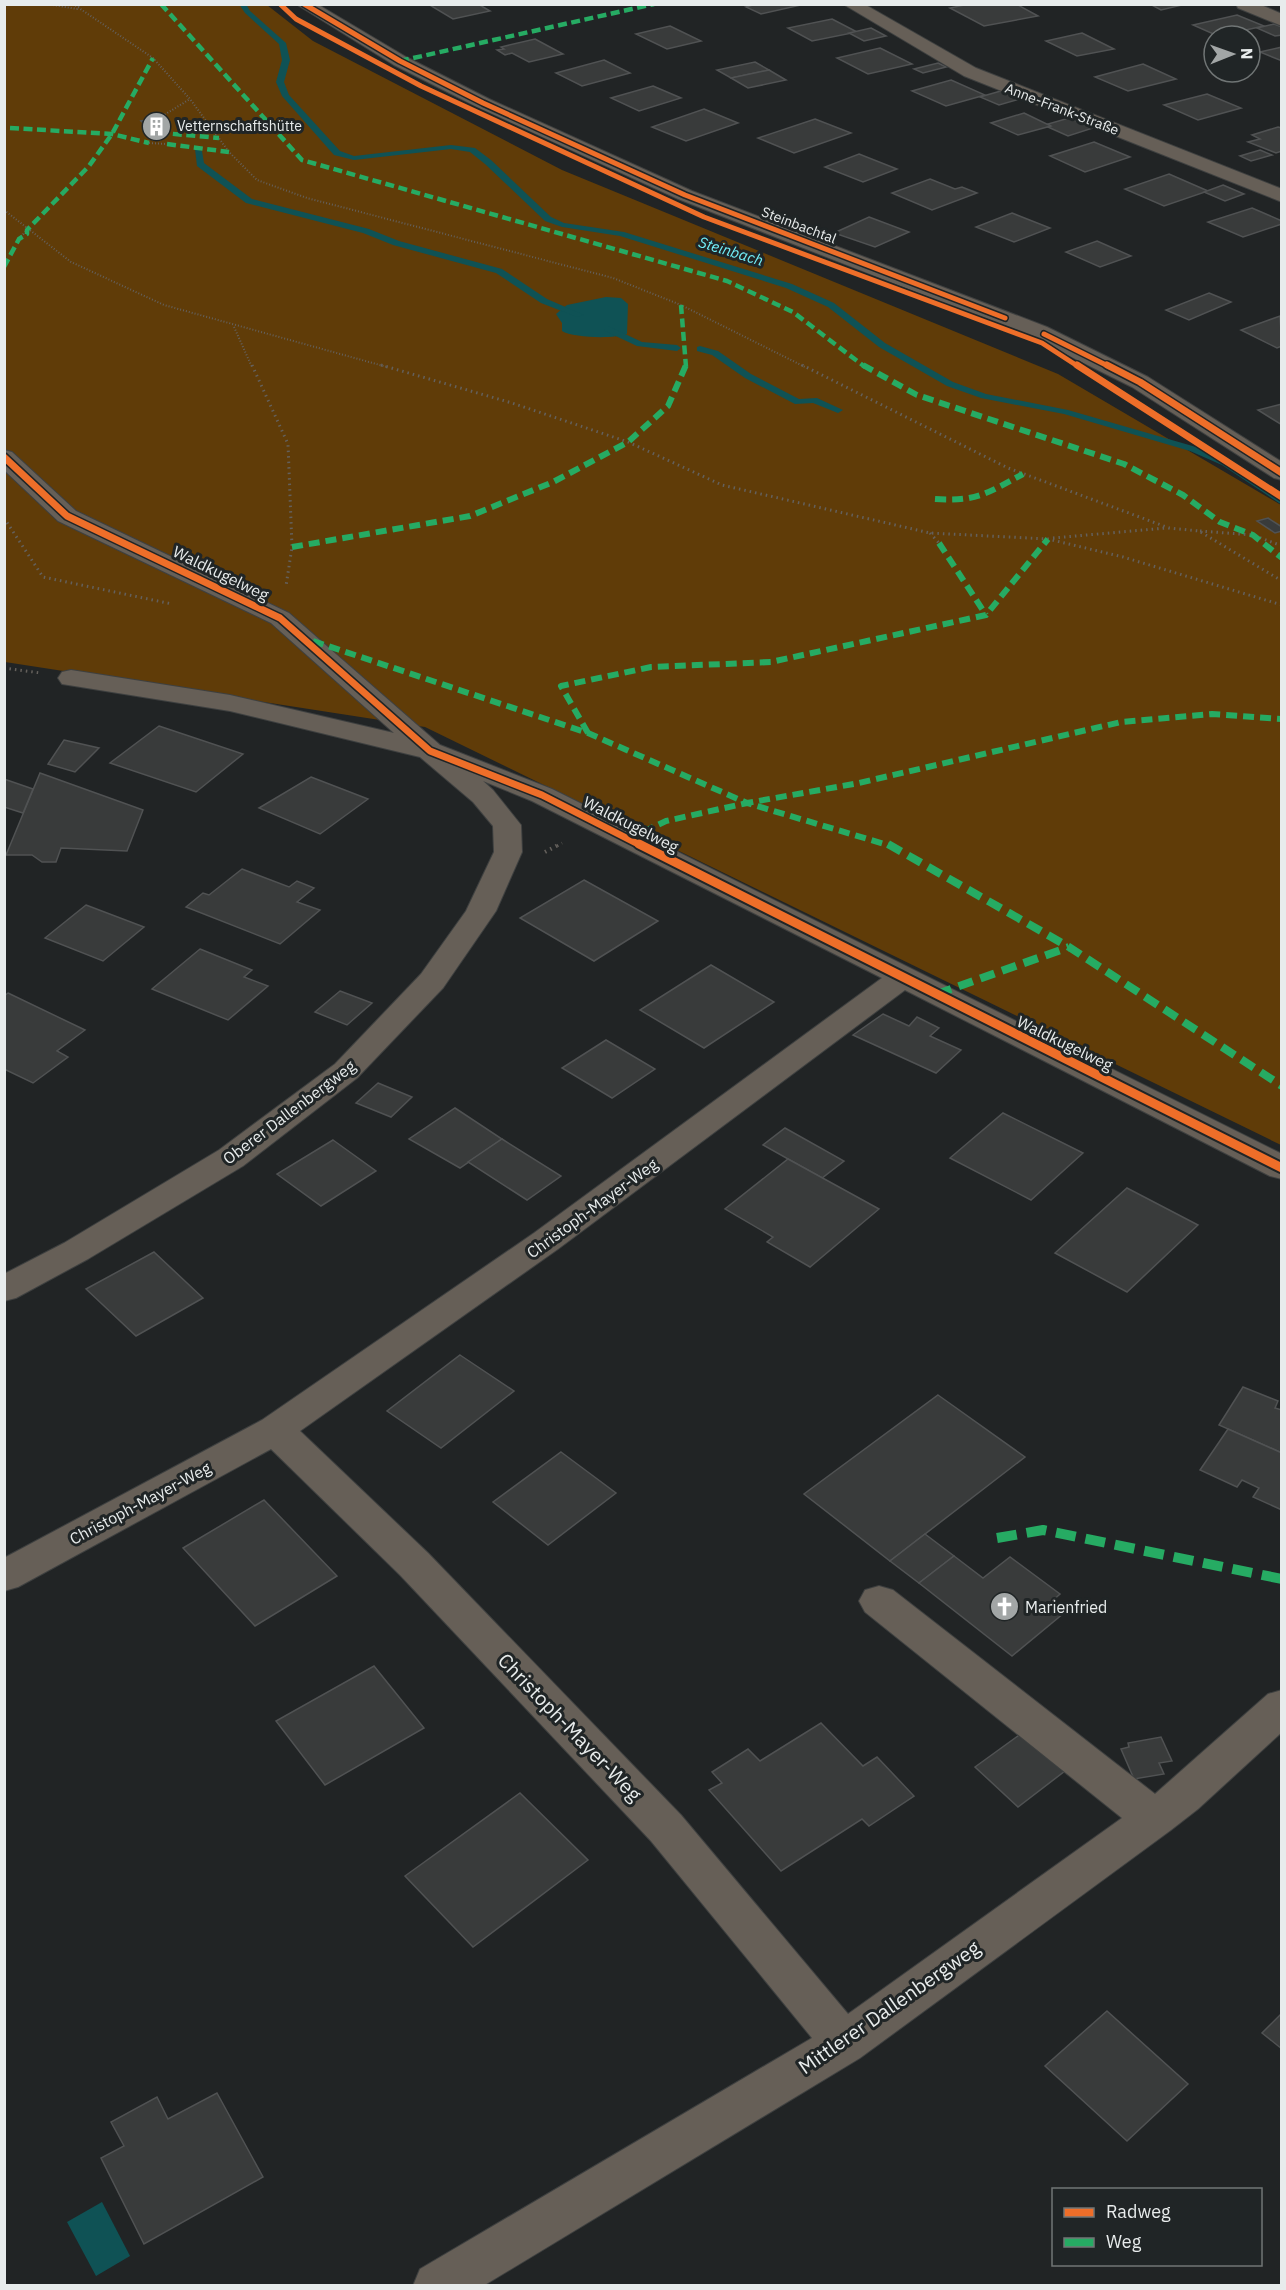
<svg xmlns="http://www.w3.org/2000/svg" width="1286" height="2290" viewBox="0 0 1286 2290" font-family="'IBM Plex Sans',sans-serif">
  <style>
    .forest { fill: #603c08 }
    .water { fill: #0f5255 }
    .lines { fill: none; stroke-linecap: round; stroke-linejoin: round }
    .stream { fill: #0f5255; fill-rule: evenodd }
    .building { fill: #393b3b; stroke: #505253; stroke-width: 1.5 }
    .minor-casing { stroke: #3e4040; stroke-width: 2 }
    .path-far2 { stroke: #64605c; stroke-width: 2; stroke-dasharray: 1 2; stroke-linecap: butt }
    .path-far1 { stroke: #64605c; stroke-width: 3; stroke-dasharray: 1.5 4; stroke-linecap: butt }
    .path { stroke: #64605c; stroke-width: 4; stroke-dasharray: 1.5 4.5; stroke-linecap: butt }
    .minor { fill: #665f57; fill-rule: evenodd }
    .quiet-far3 { stroke: #26ab63; stroke-width: 4.5; stroke-dasharray: 9 4.5; stroke-linecap: butt }
    .quiet-far2 { stroke: #26ab63; stroke-width: 6; stroke-dasharray: 11 6; stroke-linecap: butt }
    .quiet-far1 { stroke: #26ab63; stroke-width: 8; stroke-dasharray: 15 8; stroke-linecap: butt }
    .quiet { stroke: #26ab63; stroke-width: 10; stroke-dasharray: 20 10; stroke-linecap: butt }
    .cycleway-far2-casing { stroke: #202526; stroke-width: 8 }
    .cycleway-far1-casing { stroke: #202526; stroke-width: 10 }
    .cycleway-casing { stroke: #202526; stroke-width: 13 }
    .cycleway-far2 { stroke: #ee6e29; stroke-width: 5 }
    .cycleway-far1 { stroke: #ee6e29; stroke-width: 7 }
    .cycleway { stroke: #ee6e29; stroke-width: 9 }
    .labels { text-anchor: middle; dominant-baseline: central; stroke-width: 6; stroke-linejoin: round; paint-order: stroke }
    .far-street-label { font-size: 14px; fill: #e8ecec; stroke: #202526 }
    .far-poi-label { font-size: 14px; fill: #e8ecec; stroke: #202526; text-anchor: start }
    .far-water-label { font-size: 15px; font-style: italic; fill: #73f1fa; stroke: #202526 }
    .street-label { font-size: 16px; fill: #e8ecec; stroke: #202526 }
    .poi-label { font-size: 16px; fill: #e8ecec; stroke: #202526; text-anchor: start }
    .near-street-label { font-size: 20px; fill: #e8ecec; stroke: #202526 }
  </style>
  <rect width="100%" height="100%" fill="#212425"/>
  <path class="forest" d="M4 5H267L313 41 562 170 1058 374 1281 505V1145L425 727 5 662Z"/>
  <g class="water">
    <path d="M606 297 621 298 628 304 627 334C615 339 573 338 562 331V323L556 314 567 305Z"/>
    <path d="M102 2202 130 2256 96 2276 67 2222Z"/>
  </g>
  <g class="lines">
    <g class="stream">
      <path d="M239 4H246L250 11 286 43 290 60 284 82 289 95 340 151 354 156 451 145 475 148 491 160 551 217 564 223 624 232 792 284 834 303 885 343 953 382 986 394 1068 410 1196 447 1228 461 1282 497V505L1222 465 1190 451 1064 414 981 398 947 386 879 347 828 307 786 288 620 236 562 227 545 221 485 164 470 152 451 149 354 160 334 155 282 96 276 82 282 60 279 44 245 13Z"/>
      <path d="M195 149 202 151 204 163 252 199 369 229 399 241 502 269 547 299 584 315 577 317 541 303 496 273 393 245 363 233 246 203 197 166Z"/>
      <path d="M608 326 642 342 677 345 681 348 677 351 637 346 605 331 604 329Z"/>
      <path d="M700 346 718 351 751 374 799 399 817 398 843 410 838 413 813 403 795 404 745 378 712 355 697 351V347Z"/>
    </g>
  </g>
  <g class="building">
    <path d="M428 4H478L490 11 453 19Z"/>
    <path d="M756 4H805L761 14 746 7Z"/>
    <path d="M969 4H1016L1038 16 984 26 950 8Z"/>
    <path d="M1150 4H1186L1161 10Z"/>
    <path d="M1237 15 1264 26 1218 36 1193 25Z"/>
    <path d="M832 19 857 32 812 41 788 28Z"/>
    <path d="M1274 24 1282 27V35L1275 36 1257 28Z"/>
    <path d="M670 26 701 41 667 49 636 34Z"/>
    <path d="M871 28 886 36 864 41 849 33Z"/>
    <path d="M1082 33 1114 49 1077 56 1046 41Z"/>
    <path d="M535 39 563 54 529 62 512 53 505 55 497 50 504 49 501 47Z"/>
    <path d="M1282 47V61L1260 52Z"/>
    <path d="M880 48 912 64 868 74 837 58Z"/>
    <path d="M604 60 630 73 582 86 556 73Z"/>
    <path d="M755 62 769 70 731 78 717 70Z"/>
    <path d="M938 63 946 67 923 73 914 69Z"/>
    <path d="M1143 64 1176 79 1128 91 1095 77Z"/>
    <path d="M769 70 786 80 748 88 731 78Z"/>
    <path d="M951 80 985 95 946 106 912 91Z"/>
    <path d="M653 86 681 98 639 111 611 98Z"/>
    <path d="M1004 90 1023 98 999 105 980 97Z"/>
    <path d="M1207 94 1241 108 1198 120 1164 105Z"/>
    <path d="M704 109 738 123 686 141 652 127Z"/>
    <path d="M1024 113 1051 126 1018 135 991 123Z"/>
    <path d="M156 118 162 123 168 129 153 132 141 121Z"/>
    <path d="M1069 118 1093 128 1068 136 1048 127 1051 126 1048 124Z"/>
    <path d="M815 119 851 133 794 153 758 138Z"/>
    <path d="M1278 127 1282 128V151L1276 153 1248 142 1260 139 1252 135Z"/>
    <path d="M1094 142 1130 157 1085 172 1050 156Z"/>
    <path d="M1260 150 1272 155 1251 161 1240 156Z"/>
    <path d="M859 154 897 169 863 182 825 167Z"/>
    <path d="M1169 174 1208 191 1164 206 1125 189Z"/>
    <path d="M930 179 955 189 962 187 977 193 932 210 892 193Z"/>
    <path d="M1223 185 1244 194 1225 201 1204 192Z"/>
    <path d="M1252 208 1282 221V224L1243 237 1208 222Z"/>
    <path d="M1012 213 1050 228 1014 242 976 227Z"/>
    <path d="M869 217 909 232 875 247 834 233Z"/>
    <path d="M1097 241 1131 256 1100 267 1066 252Z"/>
    <path d="M1209 293 1231 302 1189 320 1166 310Z"/>
    <path d="M1280 316 1282 346 1277 348 1241 330Z"/>
    <path d="M1282 404V425L1258 410Z"/>
    <path d="M1268 518 1282 527V531L1275 533 1257 521Z"/>
    <path d="M159 726 243 754 196 792 110 763Z"/>
    <path d="M64 740 99 748 75 772 48 764Z"/>
    <path d="M40 773 143 810 127 851 61 848 56 862H42L32 855H6Z"/>
    <path d="M311 777 368 799 320 834 259 808Z"/>
    <path d="M4 779 33 789 23 813 4 807Z"/>
    <path d="M242 869 289 887 297 881 314 888 297 902 320 910 280 944 186 907 203 893 209 895Z"/>
    <path d="M584 880 658 921 594 961 520 918Z"/>
    <path d="M86 905 144 927 103 961 45 938Z"/>
    <path d="M200 949 252 970 244 977 268 986 228 1020 152 989Z"/>
    <path d="M711 965 774 1002 704 1048 640 1010Z"/>
    <path d="M340 991 372 1003 347 1025 315 1012Z"/>
    <path d="M8 993 85 1030 57 1051 68 1057 33 1083 4 1069V996Z"/>
    <path d="M883 1014 909 1026 917 1017 939 1028 930 1036 961 1050 936 1073 853 1035Z"/>
    <path d="M606 1040 655 1069 612 1098 562 1068Z"/>
    <path d="M378 1083 412 1097 391 1117 356 1103Z"/>
    <path d="M455 1108 502 1139 460 1168 409 1139Z"/>
    <path d="M1003 1113 1083 1153 1031 1200 950 1158Z"/>
    <path d="M785 1128 844 1161 822 1178 763 1145Z"/>
    <path d="M502 1139 561 1176 527 1200 468 1162Z"/>
    <path d="M333 1140 376 1171 321 1206 277 1174Z"/>
    <path d="M788 1159 879 1209 810 1267 767 1242 773 1237 725 1209Z"/>
    <path d="M1127 1188 1198 1225 1127 1292 1055 1253Z"/>
    <path d="M154 1252 203 1298 136 1336 86 1289Z"/>
    <path d="M460 1355 514 1391 441 1448 387 1411Z"/>
    <path d="M1243 1387 1278 1401 1275 1408 1282 1410V1453L1219 1425Z"/>
    <path d="M938 1395 1025 1457 890 1561 804 1494Z"/>
    <path d="M1228 1429 1282 1453V1510L1253 1497 1259 1488 1242 1480 1237 1487 1200 1470Z"/>
    <path d="M561 1452 616 1493 548 1545 493 1502Z"/>
    <path d="M264 1500 337 1576 255 1626 183 1548Z"/>
    <path d="M925 1534 954 1556 919 1583 890 1561Z"/>
    <path d="M954 1556 983 1578 1010 1557 1060 1594 1051 1602 1064 1613 1012 1656 919 1583Z"/>
    <path d="M374 1666 424 1728 325 1785 276 1721Z"/>
    <path d="M821 1723 863 1766 877 1757 914 1796 869 1826 862 1819 781 1871 709 1790 722 1783 712 1772 748 1749 760 1761Z"/>
    <path d="M1022 1733 1065 1771 1018 1807 975 1767Z"/>
    <path d="M1161 1737 1172 1761 1159 1763 1164 1774 1134 1779 1121 1749 1129 1747 1128 1743Z"/>
    <path d="M520 1793 588 1860 473 1947 405 1876Z"/>
    <path d="M1107 2011 1188 2084 1127 2141 1045 2066Z"/>
    <path d="M1282 2013V2049L1262 2033Z"/>
    <path d="M217 2093 263 2177 144 2244 101 2158 124 2146 111 2122 157 2097 168 2119Z"/>
  </g>
  <g class="lines">
    <defs>
      <g id="minor">
        <path d="M296 4H317L406 57 489 99 692 191 1047 327 1148 377 1282 462V480L1274 478 1132 387 1031 337 678 199 477 107 394 65Z"/>
        <path d="M843 4H864L976 68 1282 189V202L964 76Z"/>
        <path d="M1236 4H1259L1282 14V26L1238 8Z"/>
        <path d="M4 450 12 452 76 511 289 613 440 745 552 789 1282 1154V1179L1270 1176 905 990 558 1249 300 1431 428 1553 681 1815 848 2014 1122 1818 865 1612 859 1601 865 1590 879 1586 893 1590 1155 1794 1268 1694 1282 1690V1732L1198 1809 1171 1830 860 2058 483 2286H413L420 2269 812 2038 651 1841 400 1575 271 1449 18 1587 4 1591V1558L262 1420 534 1233 882 978 532 801 483 781 493 790 521 825 522 852 496 911 443 988 357 1078 243 1166 88 1259 16 1298 4 1301V1274L64 1243 219 1150 335 1064 421 974 466 911 494 852 493 826 473 802 420 757 230 711 62 684 58 678 62 672 71 670 230 695 394 733 271 623 58 521 4 470Z"/>
      </g>
    </defs>
    <use href="#minor" class="minor-casing"/>
    <g class="path-far2">
      <path d="M47 4 77 9 80 4"/>
      <path d="M73 4 153 58 190 99 229 152 257 180 307 198 613 278 681 305 805 367"/>
      <path d="M162 123 168 122 164 115 190 99"/>
      <path d="M149 143 167 144"/>
      <path d="M4 210 71 262 164 305 387 367"/>
      <path d="M19 239 27 230"/>
      <path d="M234 327 252 367"/>
    </g>
    <g class="path-far1">
      <path d="M252 365 288 444 292 547 286 586"/>
      <path d="M381 365 512 403 628 442 722 485 930 533 1048 539 1123 557 1282 605"/>
      <path d="M802 365 1008 468 1169 528 1199 531 1282 581"/>
      <path d="M4 518 43 577 172 604"/>
      <path d="M1200 531 1253 535 1282 546"/>
      <path d="M930 533 939 543"/>
      <path d="M1053 538 1166 528"/>
      <path d="M4 668 41 673"/>
      <path d="M557 846 562 843"/>
    </g>
    <path class="path" d="M545 852 560 844"/>
    <use href="#minor" class="minor"/>
    <g class="quiet-far3">
      <path d="M161 4 302 160 727 281 793 312 865 367"/>
      <path d="M400 61 654 4"/>
      <path d="M10 128 112 134 149 143"/>
      <path d="M161 130 163 133 219 138"/>
      <path d="M167 144 229 152"/>
      <path d="M4 267 19 239 27 234V230L89 166 112 134 153 58"/>
      <path d="M681 305 686 367"/>
    </g>
    <g class="quiet-far2">
      <path d="M863 365 917 395 1124 464 1183 495 1220 522 1253 535 1282 558"/>
      <path d="M935 499C976 502 988 493 1023 474"/>
      <path d="M939 543 986 615"/>
      <path d="M292 547 470 516 553 482 628 442 668 406 686 365"/>
      <path d="M313 641 588 733 747 803 859 783 1121 722 1212 714 1282 719"/>
      <path d="M588 733 561 686 651 667 771 662 986 615 1048 539"/>
      <path d="M628 839 666 821 747 803 891 846"/>
    </g>
    <g class="quiet-far1">
      <path d="M888 844 1069 947 1282 1086"/>
      <path d="M937 994 1069 947"/>
    </g>
    <path class="quiet" d="M997 1538 1043 1530 1282 1579"/>
    <defs>
      <g id="cycleway-far2">
        <path d="M280 4 296 19 421 86 704 217 1042 343 1079 367"/>
        <path d="M304 4 400 61 483 103 685 195 1005 318"/>
        <path d="M1044 334 1110 367"/>
      </g>
      <g id="cycleway-far1">
        <path d="M1077 365 1282 497"/>
        <path d="M1107 365 1140 382 1282 473"/>
        <path d="M4 457 67 516 280 618 430 751 542 795 642 846"/>
      </g>
      <path id="cycleway" d="M639 844 1282 1168"/>
    </defs>
    <use href="#cycleway-far2" class="cycleway-far2-casing"/>
    <use href="#cycleway-far1" class="cycleway-far1-casing"/>
    <use href="#cycleway" class="cycleway-casing"/>
    <use href="#cycleway-far2" class="cycleway-far2"/>
    <use href="#cycleway-far1" class="cycleway-far1"/>
    <use href="#cycleway" class="cycleway"/>
  </g>
  <defs>
    <symbol id="building-disc" viewBox="-11 -11 22 22"><circle r="9.5" fill="#a2a6a6" stroke="#202526"/><path d="M-4-6H4V6H1V3H-1V6H-4ZM-2.5-4.3h1.7v1.8h-1.7ZM.8-4.3h1.7v1.8H.8ZM-2.5-1h1.7V.8h-1.7ZM.8-1h1.7V.8H.8Z" fill="#fff"/></symbol>
    <symbol id="church-disc" viewBox="-11 -11 22 22"><circle r="9.5" fill="#a2a6a6" stroke="#202526"/><path d="M-1.2-6h2.4v3.5h3.3v2.4h-3.3V6h-2.4V-.1h-3.3v-2.4h3.3Z" fill="#fff"/></symbol>
  </defs>
  <g fill-rule="evenodd">
    <use href="#building-disc" x="140" y="110" width="33" height="33"/>
    <use href="#church-disc" x="988" y="1590" width="33" height="33"/>
  </g>
  <g class="labels">
    <g class="far-street-label">
      <text transform="translate(1062 109) rotate(21)">Anne-Frank-Straße</text>
      <text transform="translate(799 225) rotate(21)">Steinbachtal</text>
    </g>
    <g class="far-poi-label">
      <text x="177" y="126">Vetternschaftshütte</text>
    </g>
    <g class="far-water-label">
      <text transform="translate(731 251) rotate(17)">Steinbach</text>
    </g>
    <g class="street-label">
      <text transform="translate(221 573) rotate(26)">Waldkugelweg</text>
      <text transform="translate(631 824) rotate(27)">Waldkugelweg</text>
      <text transform="translate(1065 1043) rotate(26)">Waldkugelweg</text>
      <text transform="translate(289 1112) rotate(-37)">Oberer Dallenbergweg</text>
      <text transform="translate(592 1208) rotate(-36)">Christoph-Mayer-Weg</text>
      <text transform="translate(140 1503) rotate(-28)">Christoph-Mayer-Weg</text>
    </g>
    <g class="poi-label">
      <text x="1025" y="1607">Marienfried</text>
    </g>
    <g class="near-street-label">
      <text transform="translate(570 1727) rotate(46)">Christoph-Mayer-Weg</text>
      <text transform="translate(889 2007) rotate(-35)">Mittlerer Dallenbergweg</text>
    </g>
  </g>
  <rect width="1286" height="2290" fill="none" stroke="#e8ecec" stroke-width="12"/>
  <rect x="1052" y="2188" width="210" height="78" fill="#202526" stroke="#707575" stroke-width="1.5"/>
  <rect x="1064" y="2208" width="30" height="9" fill="#ee6e29" stroke="#707575" stroke-width="1.5"/>
  <text x="1106" y="2218" font-size="18" fill="#e8ecec">Radweg</text>
  <rect x="1064" y="2238" width="30" height="9" fill="#26ab63" stroke="#707575" stroke-width="1.5"/>
  <text x="1106" y="2248" font-size="18" fill="#e8ecec">Weg</text>
  <g transform="translate(1232 54) rotate(89)"><circle r="28" fill="#202526" stroke="#707575" stroke-width="1.5"/>
  <path d="M0-4.5L10 22L0 15L-10 22Z" fill="#a2a6a6"/>
  <text y="-9" font-size="16" font-weight="bold" text-anchor="middle" fill="#e8ecec">N</text>
  </g>
</svg>
